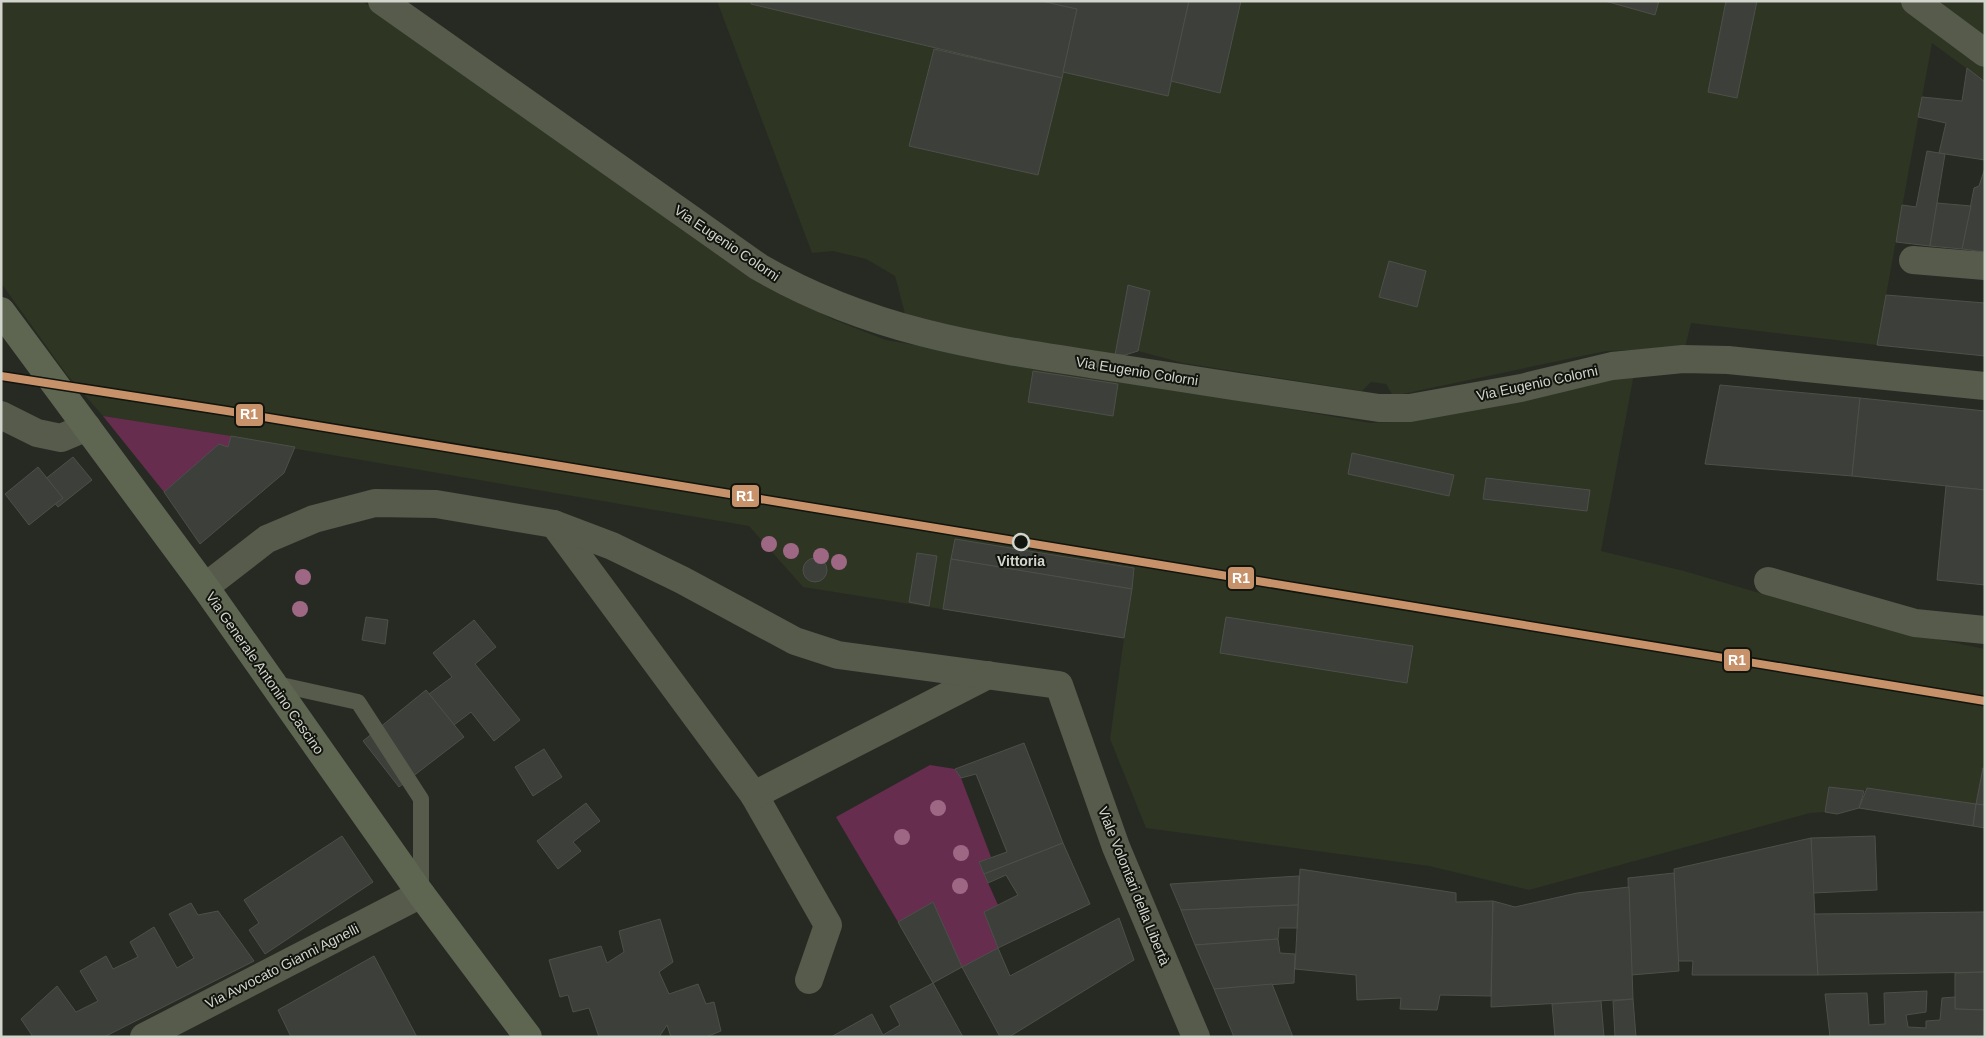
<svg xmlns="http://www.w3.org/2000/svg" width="1986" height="1038" viewBox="0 0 1986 1038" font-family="Arial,sans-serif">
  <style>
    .built { fill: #2e3523 }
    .green { fill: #672d4f }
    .building { fill: #3d3f3a; stroke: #4d5049 }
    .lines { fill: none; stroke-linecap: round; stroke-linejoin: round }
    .service { stroke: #565b4c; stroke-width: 16 }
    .minor { stroke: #565b4c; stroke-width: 28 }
    .tertiary { stroke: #565b4c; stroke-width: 28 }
    .secondary { stroke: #5e6652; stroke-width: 28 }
    .rail-1-casing { stroke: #12140e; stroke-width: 11 }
    .rail-1 { stroke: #c7916a; stroke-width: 8 }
    .tree { fill: #9e6884 }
    .stop-dot { fill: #12140e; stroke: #d1d5cc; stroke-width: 2.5 }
    .labels { text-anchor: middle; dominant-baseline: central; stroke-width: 4; stroke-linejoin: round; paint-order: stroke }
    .street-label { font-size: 14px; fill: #d1d5cc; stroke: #12140e }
    .stop-label { font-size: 14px; font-weight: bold; fill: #d1d5cc; stroke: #12140e }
    .line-badge { stroke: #12140e; stroke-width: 2 }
    .badge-label { font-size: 14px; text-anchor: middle; font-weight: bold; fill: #fff }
  </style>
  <rect width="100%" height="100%" fill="#272a23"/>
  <g class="built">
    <path d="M1 1H362L746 273 832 319 886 340 1370 423 1413 421 1634 374 1601 551 1684 571 1869 625 1985 649V768L1976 804 1867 788 1864 791 1829 787 1825 812 1810 813 1529 890 1429 866 1146 828 1110 739 1124 638 803 587 749 526 103 416 67 375 1 283Z"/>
    <path d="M717 1H1985V82L1932 43 1877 345 1691 323 1685 348 1606 351 1393 396 1386 384 1371 382 1362 391 1183 363 1138 351 1125 355H1115L995 337 905 314 895 276 866 259 833 251 812 253Z"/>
  </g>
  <g class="green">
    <path d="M103 416 231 436 228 447 219 444 164 492Z"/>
    <path d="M930 765 955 769 961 778 991 857 979 863 998 905 984 912 998 948 962 967 933 902 898 922 836 817Z"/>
  </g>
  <g class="building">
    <path d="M751 1H1042L1077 9 1062 78 751 4Z"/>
    <path d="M1042 1H1189L1168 96 1063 72 1077 9Z"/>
    <path d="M1189 1H1241L1220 93 1171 81Z"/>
    <path d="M1605 1H1659L1655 15Z"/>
    <path d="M1726 1H1757L1737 98 1708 92Z"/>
    <path d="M934 49 1062 78 1038 175 909 146Z"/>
    <path d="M1967 68 1985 82V160L1939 153 1946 123 1918 117 1922 97 1962 101Z"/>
    <path d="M1927 151 1945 154 1930 246 1896 242 1902 205 1916 207Z"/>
    <path d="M1985 168V252L1962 249 1974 188 1979 186Z"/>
    <path d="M1937 203 1971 206 1962 249 1930 246Z"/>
    <path d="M1389 261 1426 271 1417 307 1379 297Z"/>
    <path d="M1128 285 1150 291 1138 351 1125 355H1115Z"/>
    <path d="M1886 295 1985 303V356L1877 345Z"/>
    <path d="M1033 371 1118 384 1113 416 1028 402Z"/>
    <path d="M1720 385 1860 398 1852 476 1705 464Z"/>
    <path d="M1860 398 1985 411V490L1852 476Z"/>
    <path d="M231 436 295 447 284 473 200 544 164 492 219 444 228 447Z"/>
    <path d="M1352 453 1454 475 1449 496 1348 474Z"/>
    <path d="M73 457 92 480 58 507 39 484Z"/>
    <path d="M38 467 63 498 29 525 5 494Z"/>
    <path d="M1486 478 1590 490 1587 511 1483 499Z"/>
    <path d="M1946 486 1985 490V585L1937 580Z"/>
    <path d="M955 539 1134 568 1132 589 951 559Z"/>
    <path d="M917 553 937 556 929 606 909 602Z"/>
    <circle cx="815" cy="570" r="12"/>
    <path d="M951 559 1132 589 1124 638 943 609Z"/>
    <path d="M366 617 388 620 385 644 362 640Z"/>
    <path d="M1226 617 1413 646 1407 683 1220 653Z"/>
    <path d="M474 620 496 647 475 664 520 720 494 741 471 712 454 725 429 694 452 677 433 653Z"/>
    <path d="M426 690 464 737 399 787 363 741Z"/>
    <path d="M1024 743 1063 843 984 874 979 862 1007 852 976 774 961 778 955 769Z"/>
    <path d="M544 749 562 777 533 796 515 767Z"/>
    <path d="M1983 768H1985V805L1976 804Z"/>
    <path d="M1829 787 1864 791 1859 808 1837 814 1825 812Z"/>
    <path d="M1867 788 1976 804 1973 826 1859 808Z"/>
    <path d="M586 803 600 821 573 842 581 851 558 869 537 841Z"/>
    <path d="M1976 804 1985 805V828L1973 826Z"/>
    <path d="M342 836 373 882 265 954 249 930 259 923 244 900Z"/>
    <path d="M1875 836 1877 890 1813 893 1811 838Z"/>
    <path d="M1811 838 1818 975H1692L1693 961H1678L1674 869Z"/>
    <path d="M1063 843 1090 904 998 948 984 912 1018 895 1006 875 988 883 984 874Z"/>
    <path d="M1300 869 1456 893V902L1493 901 1491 996 1440 995 1437 1010 1400 1009 1401 998 1357 1000 1356 975 1295 969Z"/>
    <path d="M1674 873 1679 971 1631 975 1628 878Z"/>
    <path d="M1299 876 1298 905 1181 910 1170 884Z"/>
    <path d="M1629 887 1633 999 1491 1007 1493 901 1515 907 1577 893Z"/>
    <path d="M933 902 962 967 933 983 898 922Z"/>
    <path d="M191 903 198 915 218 911 254 961 104 1037H33L21 1019 57 986 76 1012 98 1001 80 971 106 956 113 969 138 957 130 942 154 927 177 968 194 958 169 914Z"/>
    <path d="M1298 905 1297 928H1279L1278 939 1195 945 1181 910Z"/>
    <path d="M1985 912V972L1818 975 1814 914Z"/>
    <path d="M1119 918 1134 960 1009 1037H1000L962 967 998 948 1010 976Z"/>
    <path d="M660 919 673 962 659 972 669 994 698 984 706 1004 714 1002 721 1031 706 1037H671L667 1025 659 1037H599L589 1008 573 1012 568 995 560 997 549 960 601 946 607 963 624 952 619 931Z"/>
    <path d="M1278 939 1280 953 1295 954 1294 983 1214 989 1195 945Z"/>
    <path d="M374 956 417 1037H291L278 1010Z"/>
    <path d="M1985 972V1010L1955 1009V973Z"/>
    <path d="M933 983 963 1037H831L872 1014 883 1035 900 1025 890 1006Z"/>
    <path d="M1272 984 1293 1037H1234L1214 989Z"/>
    <path d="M1927 991 1926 1012 1906 1015 1908 1027 1926 1028V1021L1940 1020 1942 998 1955 997V1009L1985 1010 1983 1037H1830L1825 994 1867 993 1869 1025 1885 1024 1884 993Z"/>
    <path d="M1633 999 1636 1037H1615L1613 1001Z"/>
    <path d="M1601 1001 1604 1037H1555L1552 1004Z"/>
  </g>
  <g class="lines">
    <path class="service" d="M272 683 358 702 421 799V892"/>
    <g class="minor">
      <path d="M382 1 759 267C875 334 987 348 1117 368 1204 382 1292 395 1379 408H1410L1521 388 1612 366 1683 359 1728 360 1985 386"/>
      <path d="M1913 260 1985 266"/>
      <path d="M1 415 37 433 61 438 87 427"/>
      <path d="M554 524 754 795 828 925 809 980"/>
      <path d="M1768 581 1915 623 1985 630"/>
      <path d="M754 795 988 675"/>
    </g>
    <g class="tertiary">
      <path d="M1915 1 1985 53"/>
      <path d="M205 587 267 539 314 519 375 503 436 504 554 524 612 546 682 580 795 641 838 655 1059 685 1116 847 1196 1037"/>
      <path d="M144 1037 421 894"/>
    </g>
    <path class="secondary" d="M1 311 205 587 421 894 528 1037"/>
    <defs>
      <path id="rail-1" d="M1 376 227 411 1985 701"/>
    </defs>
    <use href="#rail-1" class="rail-1-casing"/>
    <use href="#rail-1" class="rail-1"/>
  </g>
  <g class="tree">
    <circle cx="769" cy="544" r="8"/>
    <circle cx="791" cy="551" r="8"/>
    <circle cx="821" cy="556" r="8"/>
    <circle cx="839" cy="562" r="8"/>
    <circle cx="303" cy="577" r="8"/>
    <circle cx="300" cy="609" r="8"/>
    <circle cx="938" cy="808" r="8"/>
    <circle cx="902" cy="837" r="8"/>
    <circle cx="961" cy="853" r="8"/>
    <circle cx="960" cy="886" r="8"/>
  </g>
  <circle class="stop-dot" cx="1021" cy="542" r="8"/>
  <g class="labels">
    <g class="street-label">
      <text transform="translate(727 243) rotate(34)">Via Eugenio Colorni</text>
      <text transform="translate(1137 371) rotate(9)">Via Eugenio Colorni</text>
      <text transform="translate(1537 383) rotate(-12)">Via Eugenio Colorni</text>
      <text transform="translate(265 673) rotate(55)">Via Generale Antonino Cascino</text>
      <text transform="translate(1134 886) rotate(68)">Viale Volontari della Libertà</text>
      <text transform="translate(282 966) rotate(-27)">Via Avvocato Gianni Agnelli</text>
    </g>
    <g class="stop-label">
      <text x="1021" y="561">Vittoria</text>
    </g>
  </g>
  <g class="line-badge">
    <rect x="235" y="403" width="29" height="24" rx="5" fill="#c7916a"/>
    <rect x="731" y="484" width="29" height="24" rx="5" fill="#c7916a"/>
    <rect x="1227" y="566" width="28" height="24" rx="5" fill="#c7916a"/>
    <rect x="1723" y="648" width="28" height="24" rx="5" fill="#c7916a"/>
  </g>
  <g class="badge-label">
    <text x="249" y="419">R1</text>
    <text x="745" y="501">R1</text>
    <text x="1241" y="583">R1</text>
    <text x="1737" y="665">R1</text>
  </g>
  <rect width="1986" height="1038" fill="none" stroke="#d1d5cc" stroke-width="5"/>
</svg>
